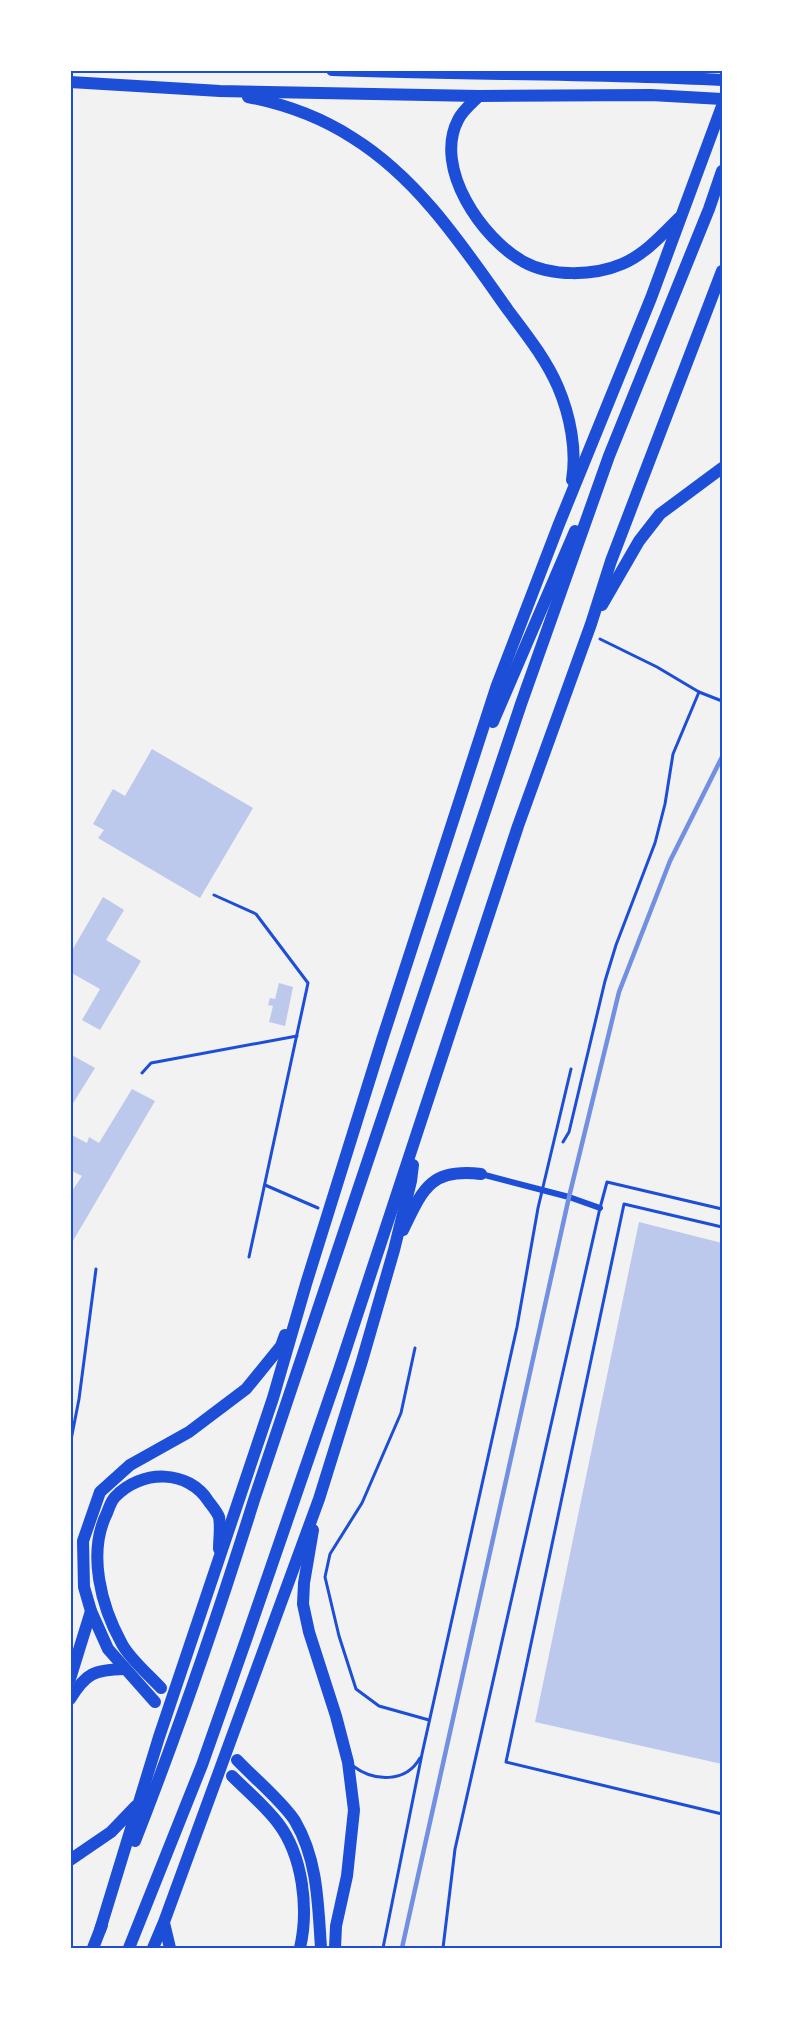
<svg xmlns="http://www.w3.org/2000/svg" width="793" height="2019" viewBox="0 0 793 2019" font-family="'PT Sans',sans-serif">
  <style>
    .building { fill: #bdc9ec }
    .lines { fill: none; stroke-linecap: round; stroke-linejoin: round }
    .path { stroke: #1d4ed8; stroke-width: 3 }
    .service { stroke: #1d4ed8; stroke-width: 3 }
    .minor { stroke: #1d4ed8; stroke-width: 6 }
    .motorway { stroke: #1d4ed8; stroke-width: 12 }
    .rail { stroke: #7290e2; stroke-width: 4.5 }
    .neatline { fill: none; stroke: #1d4ed8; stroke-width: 2 }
  </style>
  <rect width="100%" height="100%" fill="#f2f2f2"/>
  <g class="building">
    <path d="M152 749 253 808 200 898 98 838 104 830 93 824 113 789 125 796Z"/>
    <path d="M103 897 124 910 106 940 141 961 100 1030 82 1020 100 989 70 972V954Z"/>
    <path d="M279 983 293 987 285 1026 269 1022 273 1006 268 1005 270 998 275 999Z"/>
    <path d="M70 1054 95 1068 70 1108Z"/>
    <path d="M132 1089 155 1101 70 1246V1194L82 1176 70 1170V1134L87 1143 89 1137 99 1143Z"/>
    <path d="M639 1222 722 1243V1764L535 1722Z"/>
  </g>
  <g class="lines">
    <g class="path">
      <path d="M600 639 657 667 699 692 722 701"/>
      <path d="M214 895 256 914 308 983 249 1257"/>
      <path d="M142 1073 151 1063 297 1036"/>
      <path d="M563 1142 569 1132 605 981 616 945 655 843 665 804 673 754 699 692"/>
      <path d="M265 1185 318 1208"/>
      <path d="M70 1445 79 1399 96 1269"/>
    </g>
    <g class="service">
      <path d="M722 1227 624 1204 506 1762 722 1814"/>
      <path d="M415 1348 401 1413 362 1503 330 1554 325 1577 339 1636 356 1689 379 1706 429 1720"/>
      <path d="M353 1766C374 1782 406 1783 420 1758"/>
      <path d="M383 1948 422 1754 517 1327 538 1208 571 1069"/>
      <path d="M443 1948 455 1849 600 1208 607 1182 722 1209"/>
    </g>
    <path class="minor" d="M481 1174 569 1197 600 1208"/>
    <g class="motorway">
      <path d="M332 70C462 75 593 73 722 80"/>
      <path d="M70 82 220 91 479 96 651 95 722 99"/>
      <path d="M479 96C472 103 462 111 458 120 433 168 482 239 524 262 551 277 594 276 622 264 644 255 662 235 679 218"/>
      <path d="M248 97C284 104 322 118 353 138 419 179 464 248 508 310 526 334 546 359 558 387 570 415 577 450 572 480"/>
      <path d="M602 605 639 541 660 514 722 468"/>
      <path d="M493 722 575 531"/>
      <path d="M403 1230C423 1189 430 1168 481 1174"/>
      <path d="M313 1530 304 1583 303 1604 309 1632 336 1716 348 1762 354 1810 347 1876 336 1926 335 1948"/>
      <path d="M70 1679 91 1611"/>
      <path d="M161 1688C149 1675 130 1659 122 1644 101 1606 87 1553 107 1513 109 1508 111 1501 115 1497 141 1469 189 1469 209 1502 212 1506 217 1512 219 1517 221 1527 219 1539 219 1549"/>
      <path d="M70 1699C86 1673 94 1670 124 1669"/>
      <path d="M155 1702 108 1649 91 1611 84 1587 83 1541 100 1492 130 1465 189 1432 246 1389 281 1346 285 1335"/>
      <path d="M237 1760C253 1777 283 1802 295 1821 318 1860 318 1905 321 1948"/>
      <path d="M232 1776C247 1791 265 1806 278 1823 303 1856 309 1909 300 1948"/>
      <path d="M135 1841C179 1729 218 1615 254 1500L521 704 609 456 709 209 722 171"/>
      <path d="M70 1860 111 1832 136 1806"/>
      <path d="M164 1923 170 1948"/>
      <path d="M100 1930 159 1737 273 1398 306 1284 382 1040 496 688 559 524 651 298 722 106"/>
      <path d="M93 1948 102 1925"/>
      <path d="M129 1948 202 1765 247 1637 339 1370 518 826 591 624 611 561 722 271"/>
      <path d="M153 1948 164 1922 319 1499 362 1361 394 1250 411 1181 413 1165"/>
    </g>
    <path class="rail" d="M402 1948 569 1197 619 992 670 861 722 757"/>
  </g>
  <rect width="793" height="2019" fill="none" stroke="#ffffff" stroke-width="144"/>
  <rect x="72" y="72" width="649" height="1875" class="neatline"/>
</svg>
